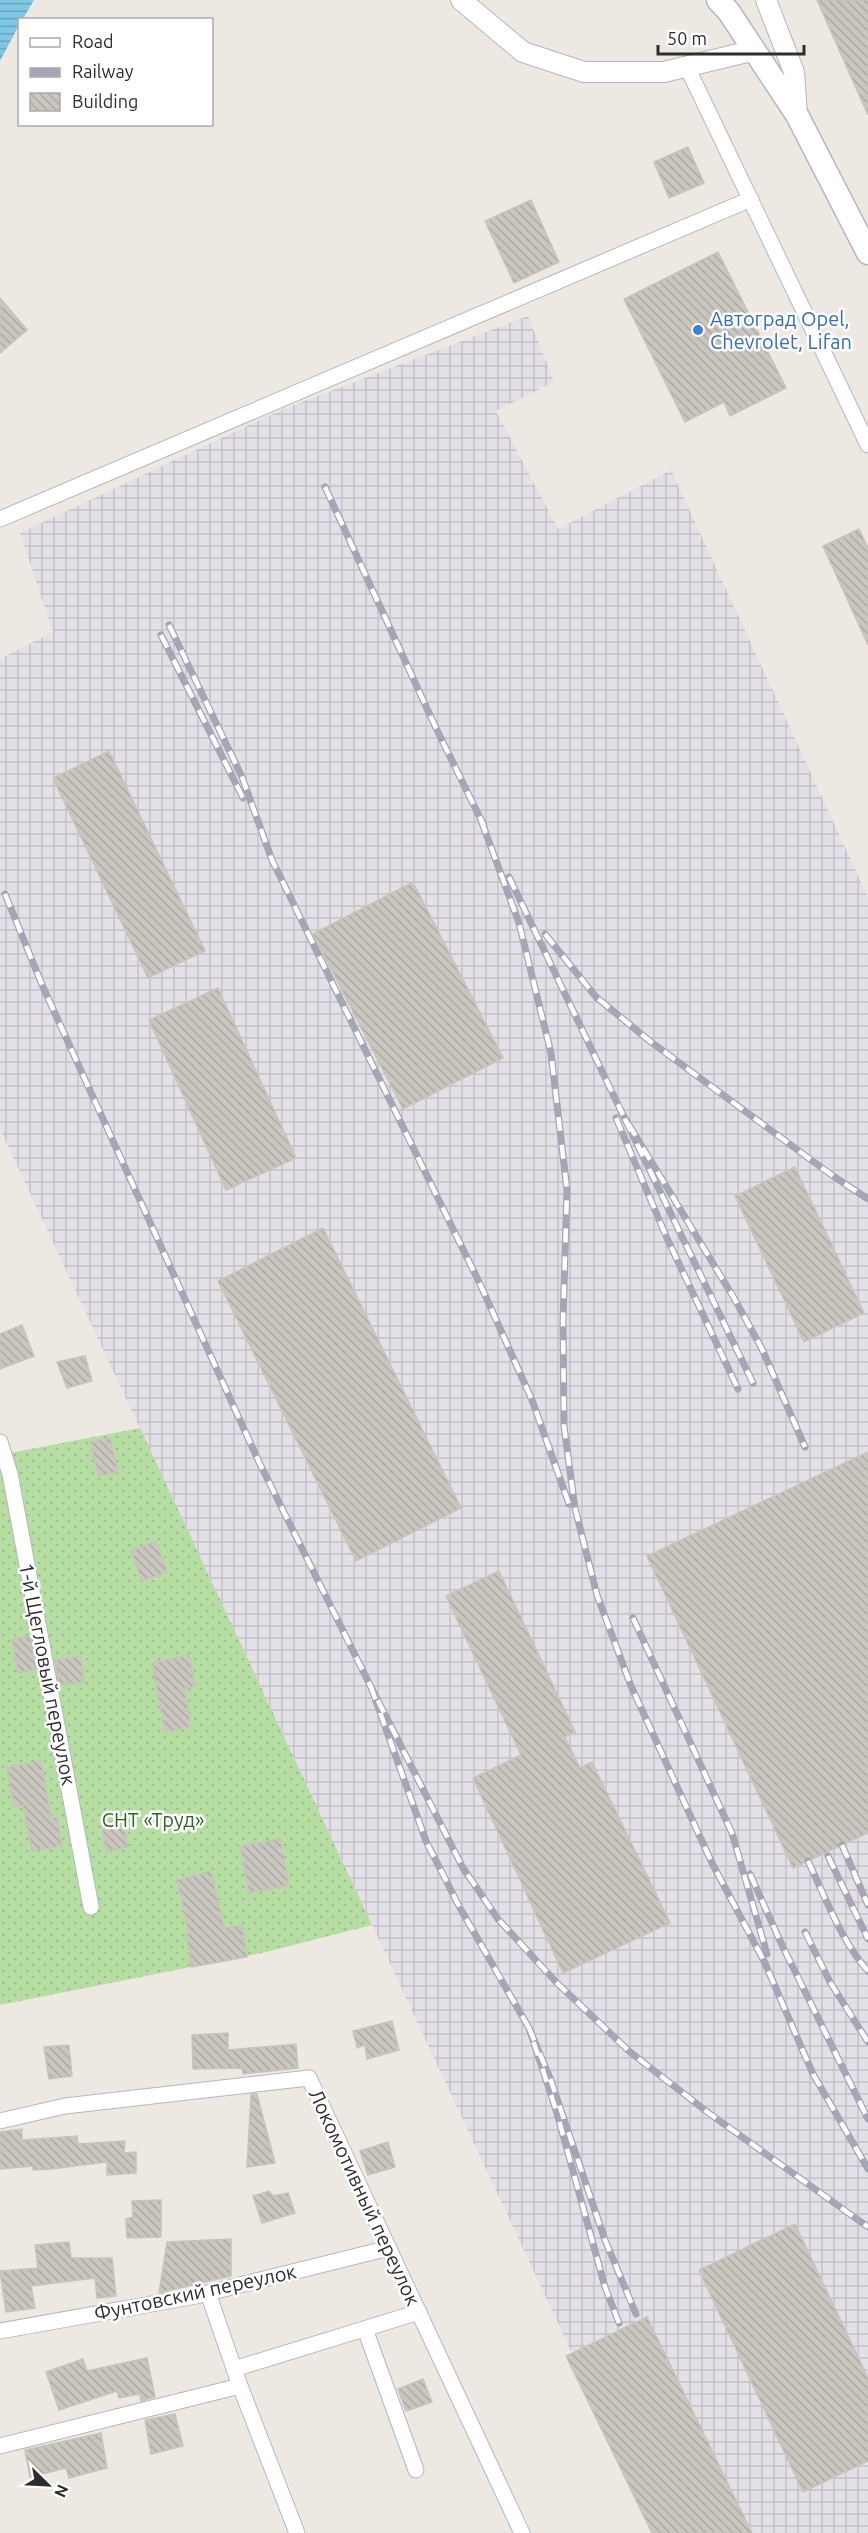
<svg xmlns="http://www.w3.org/2000/svg" width="868" height="2533" viewBox="0 0 868 2533" font-family="Ubuntu,sans-serif">
  <style>
    .industrial { fill: url(#industrial-grid) }
    .garden { fill: url(#garden-dots) }
    .water { fill: url(#water-rules) }
    .building { fill: url(#building-back-hatch); stroke: #c9c4bb; stroke-width: 1.5 }
    .lines { fill: none; stroke-linecap: round; stroke-linejoin: round }
    .minor-casing { stroke: #b5b7bf; stroke-width: 17 }
    .tertiary-casing { stroke: #b5b7bf; stroke-width: 22 }
    .secondary-casing { stroke: #b5b7bf; stroke-width: 25 }
    .minor { stroke: #fff; stroke-width: 15 }
    .tertiary { stroke: #fff; stroke-width: 20 }
    .secondary { stroke: #fff; stroke-width: 22 }
    .rail-casing { stroke: #a4a6b5; stroke-width: 7 }
    .rail { stroke: #fff; stroke-width: 4.5; stroke-dasharray: 14; stroke-linecap: butt }
    .shop-dot { fill: #3f7fe0; stroke: #fff; stroke-width: 2 }
    .labels { text-anchor: middle; dominant-baseline: central; stroke-width: 5; stroke-linejoin: round; paint-order: stroke }
    .shop-label { font-size: 20px; fill: #366cbe; stroke: #fff; text-anchor: start }
    .street-label { font-size: 20px; fill: #2d2d2d; stroke: #fff }
    .park-label { font-size: 20px; fill: #2f6522; stroke: #fff }
  </style>
  <defs>
    <pattern id="industrial-grid" width="8" height="8" patternUnits="userSpaceOnUse" patternTransform="scale(1.5)"><rect width="8" height="8" fill="#e3e1e7"/><path d="M0 4h8M4 0v8" fill="none" stroke="#c3c1c6"/></pattern>
    <pattern id="garden-dots" width="8" height="8" patternUnits="userSpaceOnUse" patternTransform="scale(1.5)"><rect width="8" height="8" fill="#b6dea3"/><path d="M2 2h.1M6 6h.1" fill="none" stroke="#9dbf8d" stroke-width="1.8" stroke-linecap="round"/></pattern>
    <pattern id="water-rules" width="6" height="5" patternUnits="userSpaceOnUse" patternTransform="scale(1.5)"><rect width="6" height="5" fill="#7fc8e5"/><path d="M0 2.5h6" fill="none" stroke="#68a3ba"/></pattern>
    <pattern id="building-back-hatch" width="6" height="6" patternUnits="userSpaceOnUse" patternTransform="scale(1.5)"><rect width="6" height="6" fill="#c9c6bf"/><path d="M-1 5l2 2M0 0l6 6M5-1l2 2" fill="none" stroke="#adaaa4"/></pattern>
  </defs>
  <rect width="100%" height="100%" fill="#ede8e1"/>
  <path class="industrial" d="M528 316 554 382 496 411 558 529 671 470 868 897V2533H656L0 1129V659L53 632 20 533 281 410Z"/>
  <path class="garden" d="M140 1428 372 1925 266 1952 0 2005V1455Z"/>
  <path class="water" d="M0 0H34L23 19 20 20 19 25 0 61Z"/>
  <g class="building">
    <path d="M817 0H868V115Z"/>
    <path d="M688 147 704 183 669 198 654 162Z"/>
    <path d="M531 200 559 262 514 283 485 221Z"/>
    <path d="M718 252 786 388 730 416 724 402 685 422 624 299Z"/>
    <path d="M0 298 27 330 0 353Z"/>
    <path d="M859 529 868 548V645L823 546Z"/>
    <path d="M109 751 205 951 148 978 53 778Z"/>
    <path d="M413 882 503 1058 403 1109 313 934Z"/>
    <path d="M218 988 296 1158 226 1190 149 1020Z"/>
    <path d="M795 1167 864 1313 804 1342 735 1196Z"/>
    <path d="M323 1228 461 1508 356 1561 218 1281Z"/>
    <path d="M22 1325 34 1356 0 1369V1334Z"/>
    <path d="M85 1356 92 1381 67 1388 57 1362Z"/>
    <path d="M110 1438 118 1472 99 1476 90 1442Z"/>
    <path d="M868 1452V1833L793 1868 647 1556Z"/>
    <path d="M156 1541 167 1572 142 1581 131 1551Z"/>
    <path d="M499 1571 575 1732 565 1737 580 1768 592 1762 670 1923 563 1973 473 1778 521 1755 446 1596Z"/>
    <path d="M30 1636 37 1669 18 1673 12 1639Z"/>
    <path d="M189 1655 195 1686 184 1688 191 1727 165 1732 152 1663Z"/>
    <path d="M81 1656 84 1682 59 1685 55 1660Z"/>
    <path d="M41 1761 51 1818 57 1817 62 1846 32 1851 23 1805 14 1806 7 1767Z"/>
    <path d="M123 1819 128 1847 106 1851 101 1823Z"/>
    <path d="M280 1839 289 1885 249 1893 240 1846Z"/>
    <path d="M211 1871 224 1928 242 1925 247 1957 192 1967 186 1935 189 1934 177 1880Z"/>
    <path d="M392 2021 399 2050 367 2059 365 2045 357 2048 353 2031Z"/>
    <path d="M228 2033V2050L296 2044 298 2068 243 2074 242 2068 193 2069 192 2035Z"/>
    <path d="M69 2045 72 2076 49 2079 44 2047Z"/>
    <path d="M251 2094H257L275 2163 247 2167Z"/>
    <path d="M22 2129V2140L77 2136 78 2144 125 2141 124 2153 136 2152V2173L107 2175V2162L51 2169 33 2170V2166L0 2169V2132Z"/>
    <path d="M388 2142 395 2167 368 2175 360 2151Z"/>
    <path d="M269 2191 273 2196 288 2193 295 2213 262 2223 253 2196Z"/>
    <path d="M161 2200V2237L127 2238 126 2219 133 2217 132 2201Z"/>
    <path d="M795 2224 868 2378V2461L803 2492 699 2270Z"/>
    <path d="M231 2239V2276L159 2293 167 2242Z"/>
    <path d="M69 2242 71 2258H112L116 2296 97 2298 95 2278 31 2286 35 2308 6 2312 0 2271 38 2268 35 2245Z"/>
    <path d="M647 2317 752 2533H652L566 2356Z"/>
    <path d="M147 2358 155 2397 141 2401 140 2394 119 2398 117 2391 59 2410 46 2372 83 2359 87 2371Z"/>
    <path d="M423 2379 432 2402 406 2411 398 2389Z"/>
    <path d="M175 2414 183 2446 151 2454 145 2420Z"/>
    <path d="M101 2433 107 2468 69 2478 66 2468 30 2477 25 2450Z"/>
  </g>
  <g class="lines">
    <defs>
      <g id="minor">
        <path d="M687 67 868 445"/>
        <path d="M0 519 751 199"/>
        <path d="M0 1442 10 1474 91 1907"/>
        <path d="M0 2121 65 2106 309 2078 522 2533"/>
        <path d="M208 2293 240 2386 297 2533"/>
        <path d="M365 2329 416 2470"/>
        <path d="M0 2331 196 2296 389 2248"/>
        <path d="M234 2369 419 2312"/>
        <path d="M0 2446 240 2386"/>
      </g>
      <g id="tertiary">
        <path d="M461 0 523 52 584 72H664L755 50"/>
        <path d="M766 0 794 72 797 115"/>
      </g>
      <path id="secondary" d="M718 0 729 12 797 115 868 253"/>
    </defs>
    <use href="#minor" class="minor-casing"/>
    <use href="#tertiary" class="tertiary-casing"/>
    <use href="#secondary" class="secondary-casing"/>
    <use href="#minor" class="minor"/>
    <use href="#tertiary" class="tertiary"/>
    <use href="#secondary" class="secondary"/>
    <defs>
      <g id="rail">
        <path d="M325 487 436 728 484 826"/>
        <path d="M169 625 242 777 272 860 481 1286 532 1400 569 1504"/>
        <path d="M161 635 243 798"/>
        <path d="M481 820 519 923 551 1053 567 1190 563 1321 564 1426 575 1508 597 1595 631 1686 712 1863 764 1961 813 2074 868 2169"/>
        <path d="M509 877 623 1115"/>
        <path d="M5 894 43 987 259 1462 371 1687"/>
        <path d="M545 934 596 997 651 1042 833 1176 868 1199"/>
        <path d="M616 1118 666 1236 738 1389"/>
        <path d="M753 1383 623 1115 734 1298 762 1349 805 1447"/>
        <path d="M633 1618 732 1833 767 1954"/>
        <path d="M842 1845 868 1905"/>
        <path d="M828 1856 868 1939"/>
        <path d="M808 1861C826 1899 841 1940 868 1971"/>
        <path d="M750 1874 781 1943 868 2119"/>
        <path d="M805 1932 830 1982 868 2042"/>
        <path d="M529 2028 460 1908 426 1841 371 1687 463 1868 498 1919 556 1982 630 2052 710 2114 868 2227"/>
        <path d="M619 2323 605 2287 557 2113 529 2028 550 2078 605 2240 636 2314"/>
      </g>
    </defs>
    <use href="#rail" class="rail-casing"/>
    <use href="#rail" class="rail"/>
  </g>
  <circle class="shop-dot" cx="698" cy="330" r="6"/>
  <g class="labels">
    <g class="shop-label">
      <text x="710" y="318">Автоград Opel,<tspan x="710" dy="23">Chevrolet, Lifan</tspan></text>
    </g>
    <g class="street-label">
      <text transform="translate(48 1674) rotate(79)">1-й Щегловый переулок</text>
      <text transform="translate(365 2197) rotate(65)">Локомотивный переулок</text>
      <text transform="translate(195 2292) rotate(-12)">Фунтовский переулок</text>
    </g>
    <g class="park-label">
      <text x="153" y="1819">СНТ «Труд»</text>
    </g>
  </g>
  <rect x="18" y="18" width="195" height="108" fill="#ffffff" stroke="#ababab" stroke-width="1.5"/>
  <rect x="30" y="38" width="30" height="9" fill="#ffffff" stroke="#ababab" stroke-width="1.5"/>
  <text x="72" y="48" font-size="18" fill="#2d2d2d">Road</text>
  <rect x="30" y="68" width="30" height="9" fill="#a4a6b5" stroke="#ababab" stroke-width="1.5"/>
  <text x="72" y="78" font-size="18" fill="#2d2d2d">Railway</text>
  <rect x="30" y="93" width="30" height="18" fill="url(#building-back-hatch)" stroke="#ababab" stroke-width="1.5"/>
  <text x="72" y="108" font-size="18" fill="#2d2d2d">Building</text>
  <g transform="translate(48 2485) rotate(114)" stroke="#ffffff" stroke-width="4.5" paint-order="stroke">
  <path d="M0-4.5L10 22L0 15L-10 22Z" fill="#2d2d2d"/>
  <text y="-9" font-size="16" font-weight="bold" text-anchor="middle" fill="#2d2d2d">N</text>
  </g>
  <path d="M658 45v9h146v-9" fill="none" stroke="#2d2d2d" stroke-width="3"/>
  <text x="667" y="45" font-size="18" fill="#2d2d2d" stroke="#ffffff" stroke-width="4.5" paint-order="stroke">50 m</text>
</svg>
